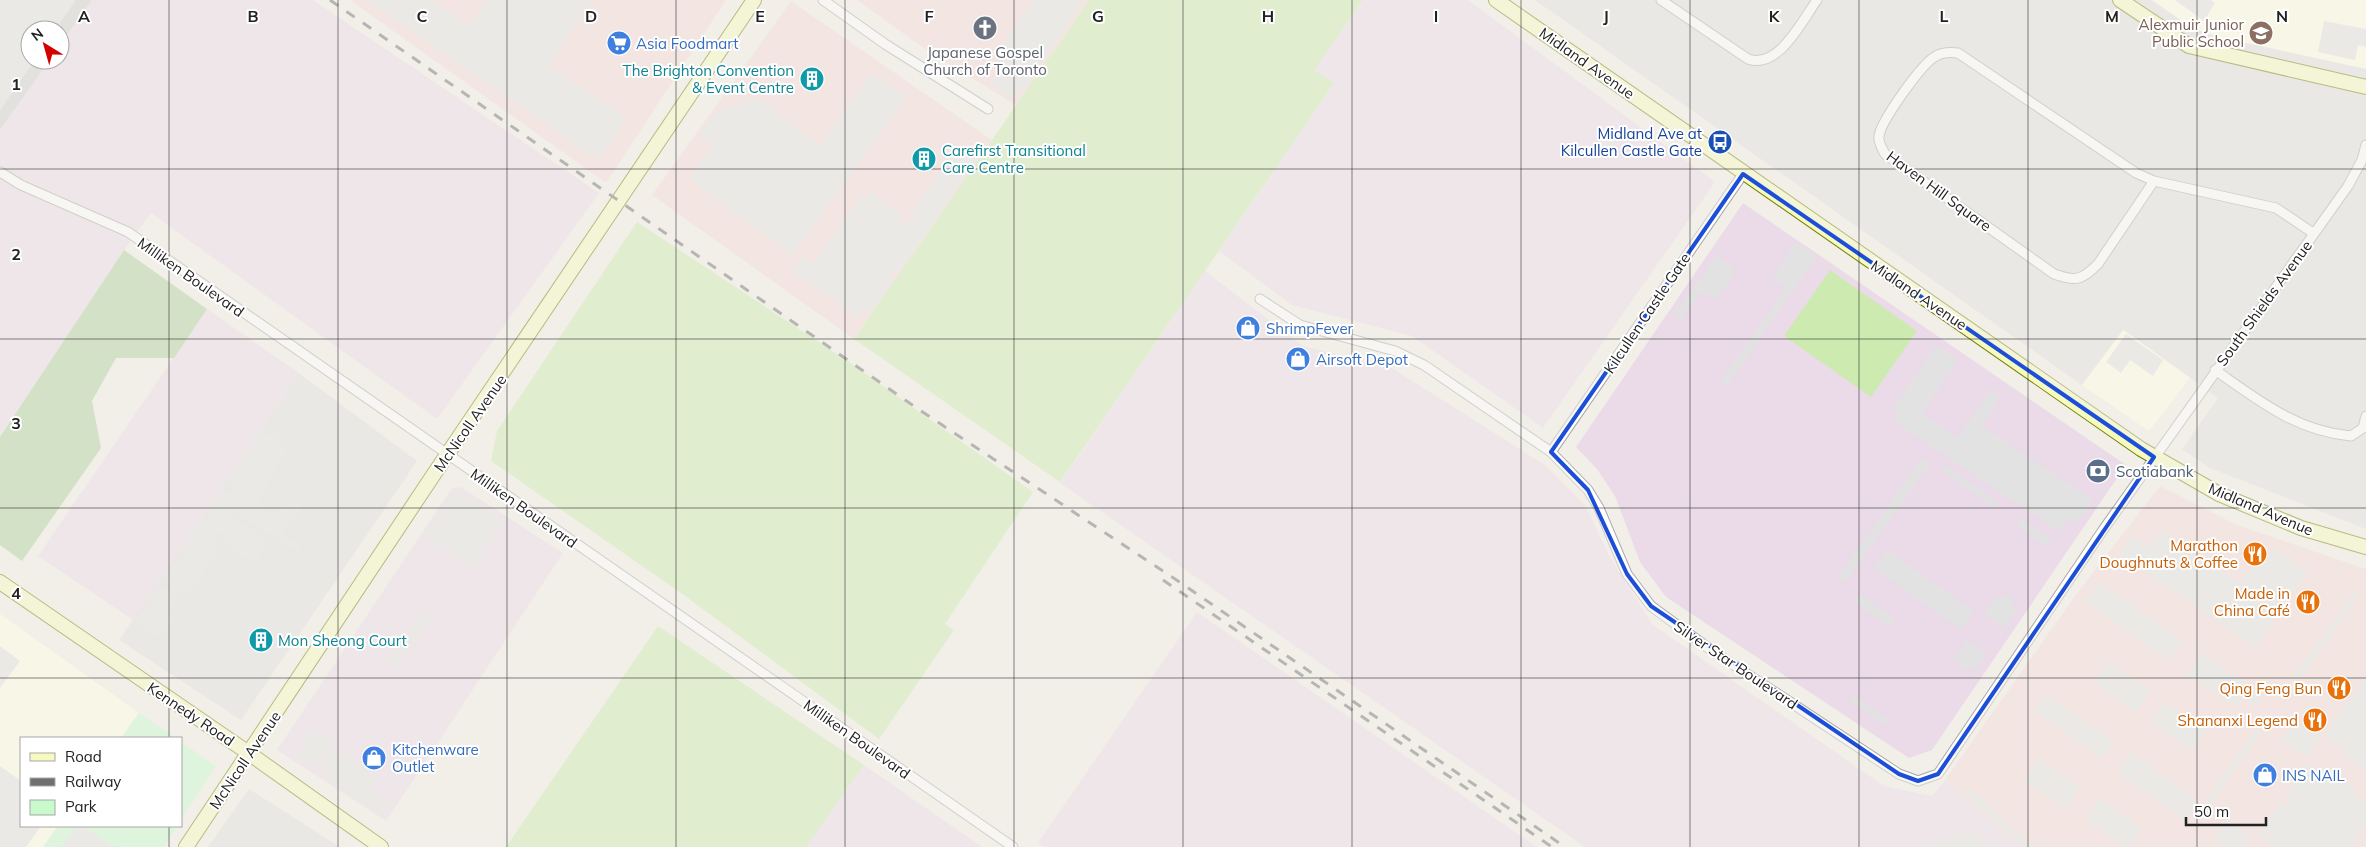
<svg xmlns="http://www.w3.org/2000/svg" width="2366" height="847" viewBox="0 0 2366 847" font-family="Mulish,sans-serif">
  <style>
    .residential { fill: #e0dfdf }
    .commercial { fill: #f2dad9 }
    .industrial { fill: #ebdbe8 }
    .education { fill: #ffffe5 }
    .religious { fill: #d0d0d0 }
    .grass { fill: #cdebb0 }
    .forest { fill: #add19e }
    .park { fill: #c8facc }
    .parking { fill: #e2e2e2 }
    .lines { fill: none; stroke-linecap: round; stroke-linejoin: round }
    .street-casing { stroke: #a9a9a9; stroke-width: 11 }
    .secondary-casing { stroke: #707d05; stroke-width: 16 }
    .street { stroke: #fff; stroke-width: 9 }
    .secondary { stroke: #f7fabf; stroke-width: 14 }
    .rail { stroke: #707070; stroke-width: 3; stroke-dasharray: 10 10; stroke-linecap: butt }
    .marked { fill: none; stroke: #1d4ed8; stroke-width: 4; stroke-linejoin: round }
    .grid { fill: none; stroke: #222; stroke-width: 1; stroke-opacity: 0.55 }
    .labels { text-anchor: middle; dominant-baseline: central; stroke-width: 4; stroke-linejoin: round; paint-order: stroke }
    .education-label { font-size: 15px; fill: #785e54; stroke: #fff; text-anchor: end }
    .shop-label { font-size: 15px; fill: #366cbe; stroke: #fff; text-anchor: start }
    .worship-label { font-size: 15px; fill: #5b616d; stroke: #fff }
    .street-label { font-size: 15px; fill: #222; stroke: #fff }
    .culture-label { font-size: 15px; fill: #0d838f; stroke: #fff; text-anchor: start }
    .transit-label { font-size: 15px; fill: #164399; stroke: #fff; text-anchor: end }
    .service-label { font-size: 15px; fill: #4e5e75; stroke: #fff; text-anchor: start }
    .food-label { font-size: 15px; fill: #c56008; stroke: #fff; text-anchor: end }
    .grid-label { font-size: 16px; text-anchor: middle; font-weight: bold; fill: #222; stroke: #fff; stroke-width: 4; stroke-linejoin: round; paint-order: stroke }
  </style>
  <rect width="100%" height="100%" fill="#f2efe9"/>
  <g class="residential">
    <path d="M1535 0H2366V529L2210 468 2182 449 2218 398 2124 330 2082 385Z"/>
    <path d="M299 373 417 461 241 720 119 640Z"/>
    <path d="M249 789 340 847H208Z"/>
  </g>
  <g class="commercial">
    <path d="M350 0H726L606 183Z"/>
    <path d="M857 0H1089L1016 105 929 52Z"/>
    <path d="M791 1 992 140 854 339 652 195Z"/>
    <path d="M2160 486 2237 525 2366 569V847H2024L2003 832 1945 780 2075 596Z"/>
  </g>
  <g class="industrial">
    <path d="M92 0H313L599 193 437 419 151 213 124 250 0 437V130L50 60H60V45Z"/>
    <path d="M1363 0H1468L1715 182 1543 428 1412 336 1292 305 1219 251 1334 83 1314 70Z"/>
    <path d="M1743 203 2126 465 1932 750 1909 758 1666 597 1640 562 1615 496 1597 469 1576 447Z"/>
    <path d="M1205 271 1303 346 1392 368 1545 465 1585 505 1611 559 1652 624 1884 786 1932 796 1945 780 2003 832 2024 847H1585L1060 483Z"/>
    <path d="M207 309 299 373 133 620 38 556Z"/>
    <path d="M461 487 563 553 386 821 277 750 452 488Z"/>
    <path d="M1197 612 1537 847H1043L1038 843Z"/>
    <path d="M864 765 982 847H806Z"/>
  </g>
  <g class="education">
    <path d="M2152 0H2366V69L2219 37 2192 28Z"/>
    <path d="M2123 330 2190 378 2149 431 2082 385Z"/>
    <path d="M0 614 139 713 121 738H21V826H58L43 847H0Z"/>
  </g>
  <path class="religious" d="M0 0H92L60 45V30H30V60H50L0 130Z"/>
  <g class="grass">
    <path d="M1089 0H1363L1314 70 1334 83 1060 482 854 339Z"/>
    <path d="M637 222 843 358 1033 492 945 624 954 630 879 739 681 593 491 461 497 431Z"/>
    <path d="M1830 270 1917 331 1871 397 1784 336Z"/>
    <path d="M658 626 864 765 806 847H506Z"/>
  </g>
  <path class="forest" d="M124 250 207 309 174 358H116L92 401 101 448 22 561 0 545V437Z"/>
  <g class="park">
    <path d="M139 713 176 738H121Z"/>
    <path d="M181 742 216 766 181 820Z"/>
    <path d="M58 826H177L164 847H43Z"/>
  </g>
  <g class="parking">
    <path d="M0 0H76L55 30H30V60H35L0 110Z"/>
    <path d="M368 0H431L470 26 488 0H593L548 66 626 118 598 160Z"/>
    <path d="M1033 0H1084L1023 90 1020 88 1013 98 991 84 1008 58 999 51Z"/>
    <path d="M2175 0H2211L2215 3 2204 21Z"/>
    <path d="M2324 21 2366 29V47L2358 45 2355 60 2318 52Z"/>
    <path d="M872 73 907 97 792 255 690 179 713 145 698 136 716 112 758 98 819 146Z"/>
    <path d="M959 147 971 156 979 147 983 150 972 166 968 163 962 170 966 173 899 272 894 269 889 276 894 280 870 314 864 309 858 317 793 272 803 256 814 263 861 196 865 198 869 191 901 215 898 220 904 223 917 217 911 213Z"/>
    <path d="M1796 242 1817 256 1727 386 1721 380 1786 288 1772 278Z"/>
    <path d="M1717 255 1736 270 1716 300 1700 292 1681 320 1674 314Z"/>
    <path d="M2126 334 2163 360 2153 376 2130 360 2121 373 2106 362Z"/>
    <path d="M1936 345 1957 360 1922 414 1958 438 1990 391 2000 397 1982 426 2093 500 2077 524 2069 518 2060 532 1894 421 1899 413 1893 409Z"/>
    <path d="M273 431 283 437 279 443 287 450 261 495 260 504 276 515V507L302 503V512L282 534 300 545 297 552 234 512 226 523 228 524 233 516 266 538 261 547 264 549 254 564 221 542 225 535 220 531 214 543 220 547 190 594 182 589 167 613 174 619 160 639 135 623 160 586 167 591 172 585 163 581 205 519 212 524 214 522 207 516 224 489 232 493 234 489 227 484 263 432 270 436Z"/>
    <path d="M1922 458 1930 464 1845 583 1837 578Z"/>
    <path d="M1945 465 1999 503 1995 508 1941 470Z"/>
    <path d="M456 488 504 521 472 568 423 535Z"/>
    <path d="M2022 518 2051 540 2046 547 2017 525Z"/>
    <path d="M2163 531 2240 584 2262 552 2268 555 2273 548 2308 572 2256 647 2120 554 2132 535 2151 548Z"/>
    <path d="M1887 550 1974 611 1961 630 1874 568Z"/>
    <path d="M2099 582 2182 641 2168 660 2086 601Z"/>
    <path d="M2355 590 2360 593 2290 695 2285 691Z"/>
    <path d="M1860 593 1895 619 1889 627 1853 601Z"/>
    <path d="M2006 594 2014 599 2011 604 2017 609 2005 628 1984 614 1997 595 2003 599Z"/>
    <path d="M425 609 433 614 395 668 387 662Z"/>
    <path d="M1967 640 1986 654 1975 670 1969 666 1965 671 1957 665 1960 662 1954 658Z"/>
    <path d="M0 646 20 661 0 688Z"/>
    <path d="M2201 653 2263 696 2256 706 2242 697 2236 707 2187 674Z"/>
    <path d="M2108 663 2150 691 2136 712 2094 683Z"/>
    <path d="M2366 676V769L2347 756 2349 752 2325 735Z"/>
    <path d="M1853 695 1888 719 1884 725 1849 701Z"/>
    <path d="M2046 695 2114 742 2102 758 2035 711Z"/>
    <path d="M2164 702 2206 730 2192 751 2150 722Z"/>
    <path d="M2297 719 2321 736 2307 757 2283 740Z"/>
    <path d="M314 729 334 743 317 768 297 755Z"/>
    <path d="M2256 729 2261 732 2211 805 2206 801Z"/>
    <path d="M334 747 378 777 371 789 394 803 384 818 325 779 330 771 322 765Z"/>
    <path d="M2131 753 2199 802 2185 820 2118 772Z"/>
    <path d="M2039 759 2080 788 2066 808 2025 780Z"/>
    <path d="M2305 765 2312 770 2315 768 2329 777 2332 774 2356 790 2353 794 2366 803V824L2350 847H2275L2258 835 2280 802 2288 807 2291 801 2285 796Z"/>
    <path d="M0 766 21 781V826H41L26 847H0Z"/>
    <path d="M1969 788 2024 839 2035 847 2022 846 1965 794Z"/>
    <path d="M2100 799 2142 828 2129 847H2125L2086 820Z"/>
    <path d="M2226 819 2251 835 2243 847H2227L2214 839Z"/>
    <path d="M76 826H82L115 847H62Z"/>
    <path d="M1970 831 1994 847H1928Z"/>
  </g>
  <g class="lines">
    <defs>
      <g id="street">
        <path d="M823 0 885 44 988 109"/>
        <path d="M1661 0 1748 59C1778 70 1802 21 1817 0"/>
        <path d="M0 172 21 185 128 232 1013 847"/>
        <path d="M2154 181 2098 264C2082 280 2076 282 2054 274L1885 154C1882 148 1878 143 1879 136 1881 121 1922 63 1936 56 1943 52 1950 52 1958 53L2136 173 2154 181 2276 208 2313 233"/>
        <path d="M1260 299 1300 325 1395 351 1424 365 1551 452 1588 490 1599 508 1627 574 1651 606 1711 650 1899 774 1918 781 1938 774 2103 530 2348 186 2362 160 2366 145"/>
        <path d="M2215 370C2258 400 2296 431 2351 436L2363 428 2366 416"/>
        <path d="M1551 452 1743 174"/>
      </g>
      <g id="secondary">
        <path d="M1496 0 2141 449 2219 494 2301 528 2366 547"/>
        <path d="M2120 0 2189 46 2366 87"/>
        <path d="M0 582 250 754 381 847"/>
        <path d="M186 847 432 477 754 0"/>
      </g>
    </defs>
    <use href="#street" class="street-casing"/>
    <use href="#secondary" class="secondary-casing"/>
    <use href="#street" class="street"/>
    <use href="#secondary" class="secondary"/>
    <g class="rail">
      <path d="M330 0 921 411 1178 581 1565 847"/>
      <path d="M1163 580 1552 847"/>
    </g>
  </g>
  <path d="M0 0H2366V847H0ZM1743 174 2154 457 1938 774 1918 781 1899 774 1651 606 1627 574 1588 490 1551 452Z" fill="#f2efe9" fill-opacity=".55" fill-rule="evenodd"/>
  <path class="marked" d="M1743 174 2154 457 1938 774 1918 781 1899 774 1651 606 1627 574 1588 490 1551 452Z"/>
  <path class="grid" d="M169 0V738M338 0V847M507 0V847M676 0V847M845 0V847M1014 0V847M1183 0V847M1352 0V847M1521 0V847M1690 0V847M1859 0V847M2028 0V847M2197 0V847M0 169H2366M0 339H2366M0 508H2366M0 678H2366M169 826V847"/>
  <defs>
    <symbol id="church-disc" viewBox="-11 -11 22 22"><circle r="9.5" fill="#6b7280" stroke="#fff"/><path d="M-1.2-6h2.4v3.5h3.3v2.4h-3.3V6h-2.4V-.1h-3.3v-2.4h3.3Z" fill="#fff"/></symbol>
    <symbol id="school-disc" viewBox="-11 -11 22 22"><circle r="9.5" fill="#8d6e63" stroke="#fff"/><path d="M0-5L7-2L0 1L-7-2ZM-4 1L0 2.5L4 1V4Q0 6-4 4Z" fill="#fff"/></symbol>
    <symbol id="supermarket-disc" viewBox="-11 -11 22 22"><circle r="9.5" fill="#3f7fe0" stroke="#fff"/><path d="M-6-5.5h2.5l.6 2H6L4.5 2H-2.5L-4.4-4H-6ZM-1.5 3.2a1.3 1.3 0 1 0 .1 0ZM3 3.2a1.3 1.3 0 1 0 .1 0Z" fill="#fff"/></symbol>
    <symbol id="building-disc" viewBox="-11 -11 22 22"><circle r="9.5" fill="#0f9aa8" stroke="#fff"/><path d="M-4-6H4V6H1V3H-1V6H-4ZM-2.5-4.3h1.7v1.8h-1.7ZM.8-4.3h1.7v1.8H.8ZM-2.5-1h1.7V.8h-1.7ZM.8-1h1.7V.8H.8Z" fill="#fff"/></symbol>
    <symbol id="bus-disc" viewBox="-11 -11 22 22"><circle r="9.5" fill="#1a4fb4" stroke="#fff"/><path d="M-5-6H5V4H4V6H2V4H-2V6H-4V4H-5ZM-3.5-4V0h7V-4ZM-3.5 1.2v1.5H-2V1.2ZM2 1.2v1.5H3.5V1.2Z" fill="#fff"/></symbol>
    <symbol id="shop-disc" viewBox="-11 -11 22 22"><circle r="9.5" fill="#3f7fe0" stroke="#fff"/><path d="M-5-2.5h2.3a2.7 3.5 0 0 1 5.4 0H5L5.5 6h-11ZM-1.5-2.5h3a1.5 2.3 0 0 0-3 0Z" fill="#fff"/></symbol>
    <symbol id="bank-disc" viewBox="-11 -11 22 22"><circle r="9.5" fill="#5c6f8a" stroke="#fff"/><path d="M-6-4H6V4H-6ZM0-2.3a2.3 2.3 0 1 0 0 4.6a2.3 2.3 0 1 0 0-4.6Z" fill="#fff"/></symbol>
    <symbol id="restaurant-disc" viewBox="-11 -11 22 22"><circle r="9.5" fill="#e8710a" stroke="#fff"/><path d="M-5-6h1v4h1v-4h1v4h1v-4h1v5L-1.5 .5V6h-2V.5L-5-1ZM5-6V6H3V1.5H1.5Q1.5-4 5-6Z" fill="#fff"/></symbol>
  </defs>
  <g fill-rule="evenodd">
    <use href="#church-disc" x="971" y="14" width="28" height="28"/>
    <use href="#school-disc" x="2247" y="19" width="28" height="28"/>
    <use href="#supermarket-disc" x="605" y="29" width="28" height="28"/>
    <use href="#building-disc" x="798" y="65" width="28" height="28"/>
    <use href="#bus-disc" x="1706" y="128" width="28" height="28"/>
    <use href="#building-disc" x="910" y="145" width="28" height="28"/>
    <use href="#shop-disc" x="1234" y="314" width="28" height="28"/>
    <use href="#shop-disc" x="1284" y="345" width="28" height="28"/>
    <use href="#bank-disc" x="2084" y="457" width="28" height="28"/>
    <use href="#restaurant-disc" x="2241" y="540" width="28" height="28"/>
    <use href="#restaurant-disc" x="2294" y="588" width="28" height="28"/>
    <use href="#building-disc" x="247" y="626" width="28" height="28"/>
    <use href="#restaurant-disc" x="2325" y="674" width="28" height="28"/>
    <use href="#restaurant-disc" x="2301" y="706" width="28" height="28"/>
    <use href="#shop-disc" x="360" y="744" width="28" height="28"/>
    <use href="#shop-disc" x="2251" y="761" width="28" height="28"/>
  </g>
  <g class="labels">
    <g class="education-label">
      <text x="2244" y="24">Alexmuir Junior<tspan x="2244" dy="17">Public School</tspan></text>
    </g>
    <g class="shop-label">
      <text x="636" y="43">Asia Foodmart</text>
      <text x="1266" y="328">ShrimpFever</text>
      <text x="1316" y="359">Airsoft Depot</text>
      <text x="392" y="749">Kitchenware<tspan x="392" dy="17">Outlet</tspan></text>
      <text x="2282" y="775">INS NAIL</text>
    </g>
    <g class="worship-label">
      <text x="985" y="52">Japanese Gospel<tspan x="985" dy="17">Church of Toronto</tspan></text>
    </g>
    <g class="street-label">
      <text transform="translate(1587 63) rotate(35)">Midland Avenue</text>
      <text transform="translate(1939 191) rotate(36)">Haven Hill Square</text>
      <text transform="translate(191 277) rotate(35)">Milliken Boulevard</text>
      <text transform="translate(1919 295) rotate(34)">Midland Avenue</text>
      <text transform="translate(2264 303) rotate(-54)">South Shields Avenue</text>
      <text transform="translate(1647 313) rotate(-56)">Kilcullen Castle Gate</text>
      <text transform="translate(470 423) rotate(-55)">McNicoll Avenue</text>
      <text transform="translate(524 508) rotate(35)">Milliken Boulevard</text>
      <text transform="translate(2261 509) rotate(23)">Midland Avenue</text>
      <text transform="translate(1736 665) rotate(34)">Silver Star Boulevard</text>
      <text transform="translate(191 714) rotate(34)">Kennedy Road</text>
      <text transform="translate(857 739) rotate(35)">Milliken Boulevard</text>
      <text transform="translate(245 760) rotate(-56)">McNicoll Avenue</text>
    </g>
    <g class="culture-label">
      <text x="794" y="70" text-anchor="end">The Brighton Convention<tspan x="794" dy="17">&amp; Event Centre</tspan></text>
      <text x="942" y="150">Carefirst Transitional<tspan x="942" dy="17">Care Centre</tspan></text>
      <text x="278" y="640">Mon Sheong Court</text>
    </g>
    <g class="transit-label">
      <text x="1702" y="133">Midland Ave at<tspan x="1702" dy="17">Kilcullen Castle Gate</tspan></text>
    </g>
    <g class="service-label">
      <text x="2116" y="471">Scotiabank</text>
    </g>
    <g class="food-label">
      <text x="2238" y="545">Marathon<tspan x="2238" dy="17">Doughnuts &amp; Coffee</tspan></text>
      <text x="2290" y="593">Made in<tspan x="2290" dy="17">China Café</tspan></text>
      <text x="2322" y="688">Qing Feng Bun</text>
      <text x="2298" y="720">Shananxi Legend</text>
    </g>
  </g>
  <g class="grid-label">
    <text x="84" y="22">A</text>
    <text x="253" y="22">B</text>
    <text x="422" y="22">C</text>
    <text x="591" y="22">D</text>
    <text x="760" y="22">E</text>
    <text x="929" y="22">F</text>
    <text x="1098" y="22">G</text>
    <text x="1268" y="22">H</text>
    <text x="1436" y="22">I</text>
    <text x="1606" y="22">J</text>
    <text x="1774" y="22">K</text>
    <text x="1944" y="22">L</text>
    <text x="2112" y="22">M</text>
    <text x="2282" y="22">N</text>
    <text x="16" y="90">1</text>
    <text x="16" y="260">2</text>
    <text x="16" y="429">3</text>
    <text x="16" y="599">4</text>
  </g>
  <rect x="20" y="737" width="162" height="90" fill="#ffffff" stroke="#a7a7a7"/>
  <rect x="30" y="753" width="25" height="8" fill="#f7fabf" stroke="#a7a7a7"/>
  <text x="65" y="762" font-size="15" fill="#222222">Road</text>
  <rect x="30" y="778" width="25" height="8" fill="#707070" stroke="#a7a7a7"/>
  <text x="65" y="787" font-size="15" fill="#222222">Railway</text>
  <rect x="30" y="800" width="25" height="15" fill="#c8facc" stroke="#a7a7a7"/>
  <text x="65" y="812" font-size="15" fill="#222222">Park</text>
  <g transform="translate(45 45) rotate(323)"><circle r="24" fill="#ffffff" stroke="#a7a7a7"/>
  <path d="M0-4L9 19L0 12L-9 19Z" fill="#d40000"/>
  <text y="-8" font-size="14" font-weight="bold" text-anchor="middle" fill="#222222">N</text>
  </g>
  <path d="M2186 817v8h80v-8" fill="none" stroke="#222222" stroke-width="2.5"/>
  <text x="2194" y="817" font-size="15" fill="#222222" stroke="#ffffff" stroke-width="4" paint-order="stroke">50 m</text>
</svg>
